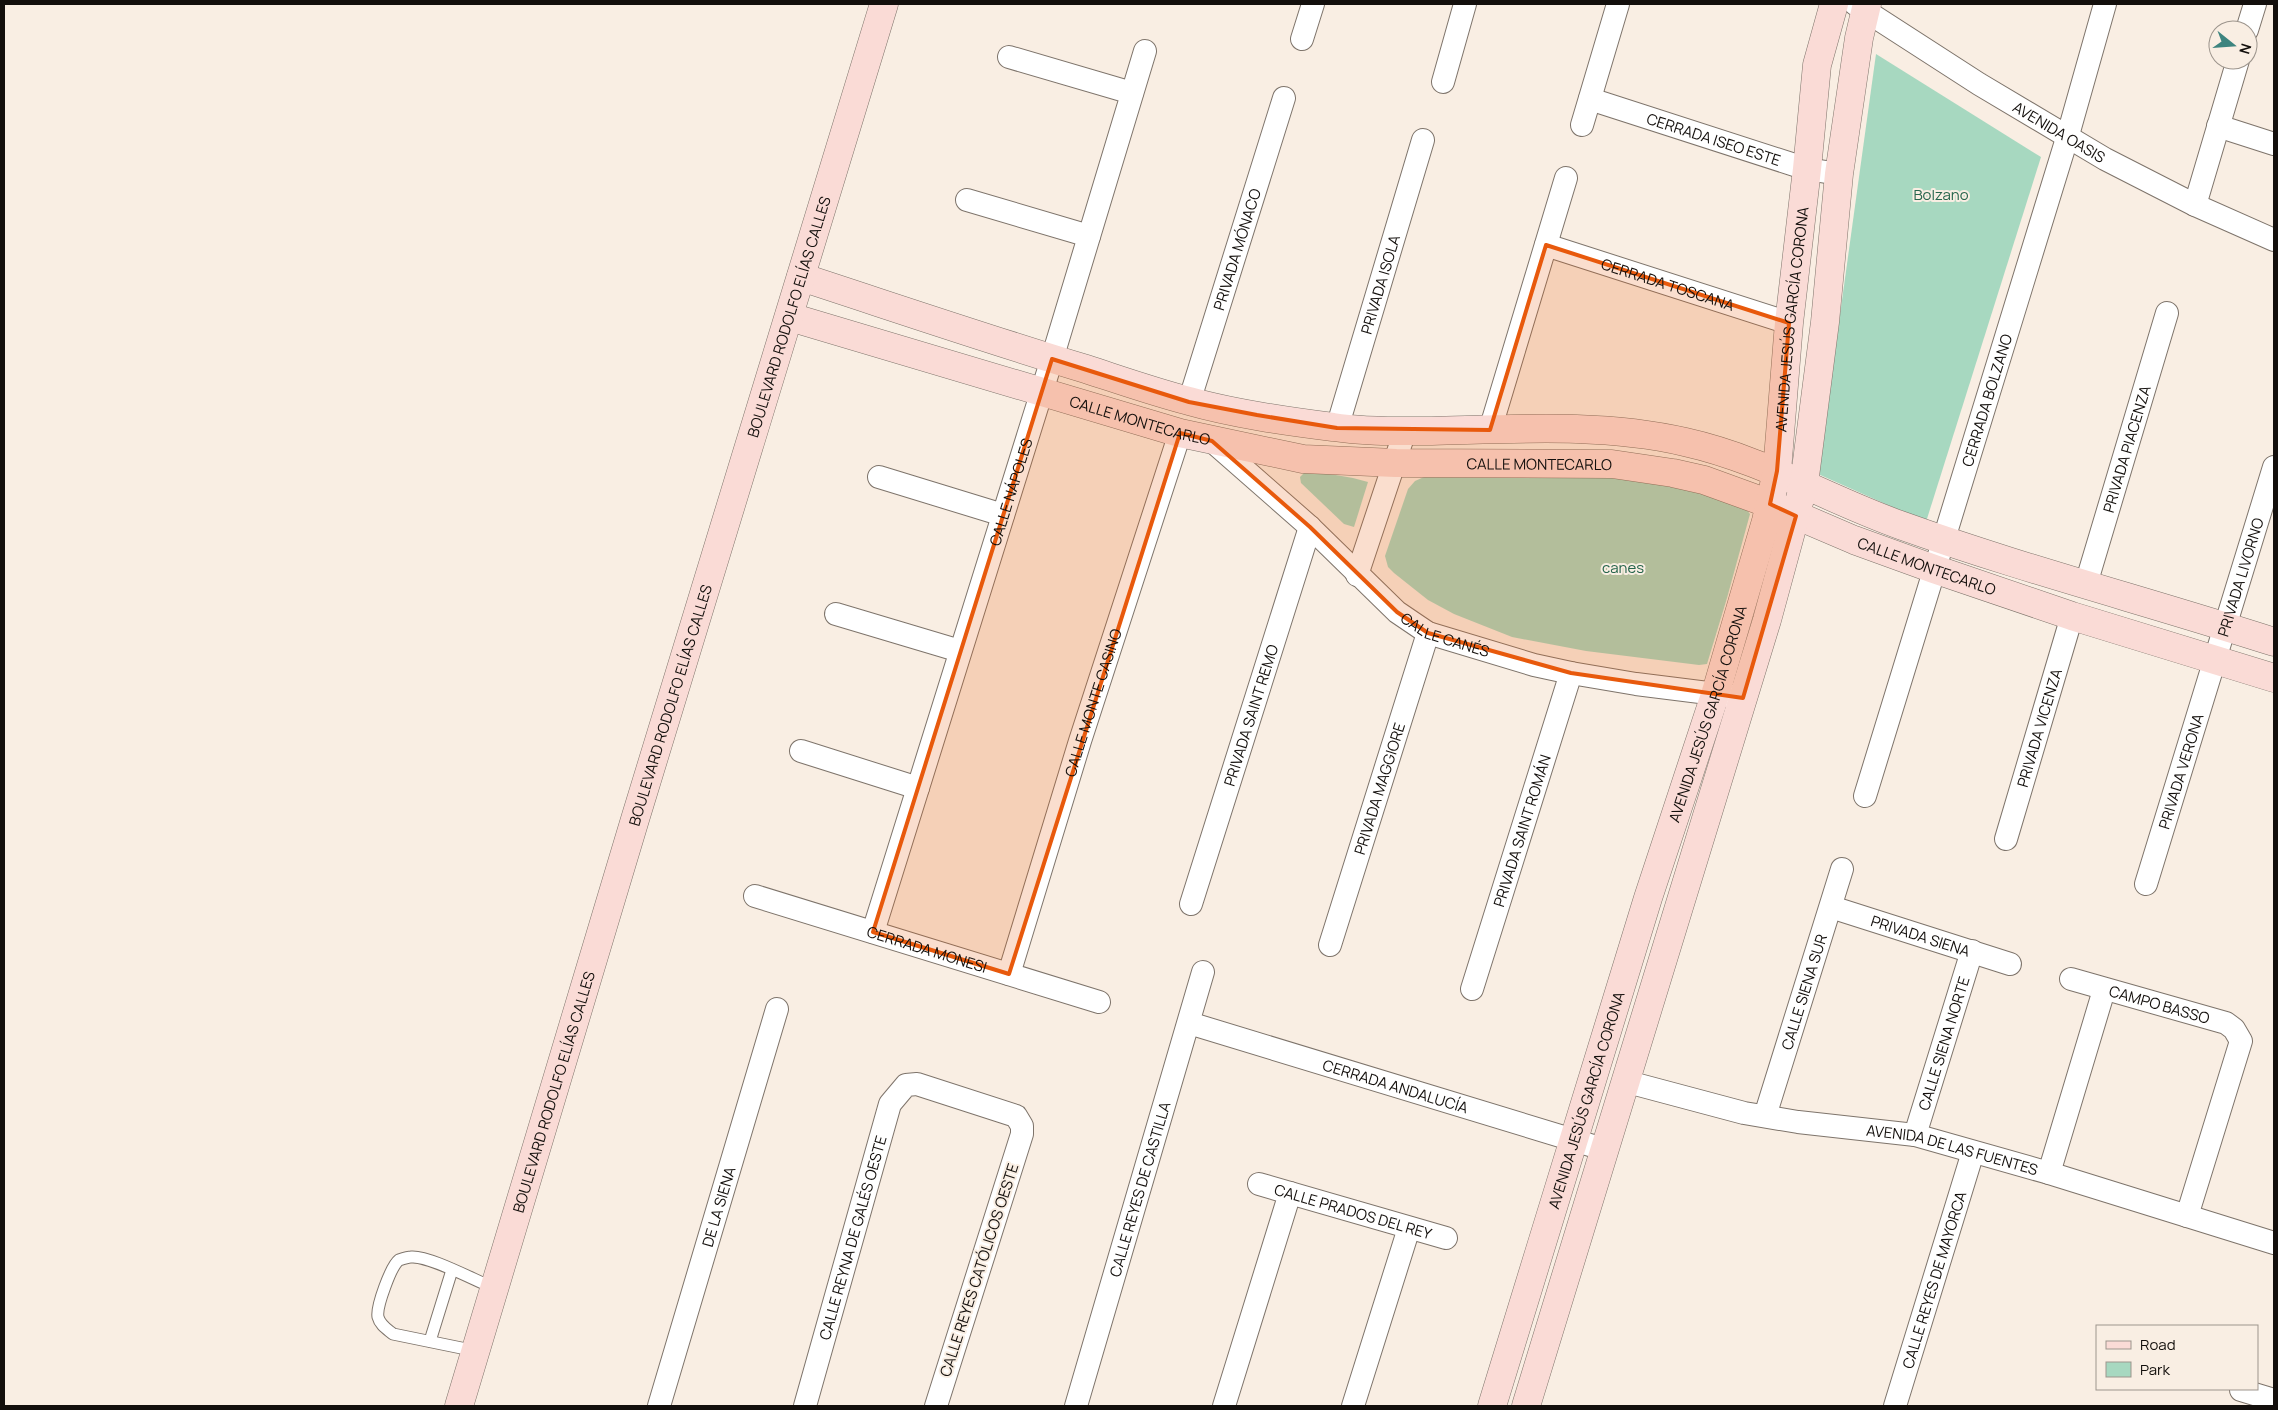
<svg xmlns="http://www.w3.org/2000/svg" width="2278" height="1410" viewBox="0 0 2278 1410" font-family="Manrope,sans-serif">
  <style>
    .green { fill: #a7d8c0 }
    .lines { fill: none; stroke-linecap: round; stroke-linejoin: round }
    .lane-casing { stroke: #7e746b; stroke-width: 13 }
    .street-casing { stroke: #7e746b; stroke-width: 24 }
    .secondary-casing { stroke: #7e746b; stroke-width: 29 }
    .lane { stroke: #fff; stroke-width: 11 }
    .street { stroke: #fff; stroke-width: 22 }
    .secondary { stroke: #fadbd6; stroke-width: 28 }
    .marked { fill: #e8590c; fill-opacity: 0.2; stroke: #e8590c; stroke-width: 4; stroke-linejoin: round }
    .labels { text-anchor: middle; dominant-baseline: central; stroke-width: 4; stroke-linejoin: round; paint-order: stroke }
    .street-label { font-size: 15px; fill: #130f0c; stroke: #f9eee3 }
    .park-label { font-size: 15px; fill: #26654c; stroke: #f9eee3 }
  </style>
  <rect width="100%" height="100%" fill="#f9eee3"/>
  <g class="green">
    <path d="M1876 54 2041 157 1926 522 1818 474Z"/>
    <path d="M1307 470 1353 478 1368 482 1354 527 1344 524 1301 483 1300 477Z"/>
    <path d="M1542 472C1578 474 1732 486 1750 514L1727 598 1707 664 1699 665 1586 651 1512 637 1454 614 1428 600 1394 573 1388 567 1385 556 1408 489 1415 481 1424 477Z"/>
  </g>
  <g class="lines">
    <defs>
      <g id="lane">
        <path d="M430 1341 452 1270"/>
        <path d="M476 1351 393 1334C387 1329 380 1325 378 1317 376 1307 391 1266 399 1260 402 1259 408 1257 411 1257 428 1255 476 1281 494 1288"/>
      </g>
      <g id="street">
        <path id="s1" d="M1855 4 1979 84 2105 159 2195 205 2274 240"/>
        <path d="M2247 30 2255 4"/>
        <path d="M1302 39 1313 4"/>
        <path d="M1009 57 1132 93"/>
        <path d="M1443 82 1465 4"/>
        <path id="s2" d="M1590 99 1807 169 1839 174"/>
        <path d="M1582 125 1618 4"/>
        <path d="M2218 126 2274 144"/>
        <path d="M967 200 1089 236"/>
        <path d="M2195 205 2238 60"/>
        <path id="s3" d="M1546 245 1789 323"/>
        <path id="s4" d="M1189 402 1284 98"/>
        <path id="s5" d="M1337 428 1423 140"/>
        <path d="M1490 430 1566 178"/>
        <path id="s6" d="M1212 441 1310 527 1397 612 1428 633 1534 665 1571 673 1636 684 1732 696"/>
        <path d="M879 477 1003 515"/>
        <path d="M1357 575 1405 431"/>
        <path id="s7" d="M2086 584 2167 313"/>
        <path d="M836 614 960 651"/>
        <path d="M801 751 918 788"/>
        <path id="s8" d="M1865 796 2068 135 2105 4"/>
        <path id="s9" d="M2006 839 2072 616"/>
        <path id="s10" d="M2146 884 2274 467"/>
        <path id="s11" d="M755 896 1099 1002"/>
        <path id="s12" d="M1191 904 1310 527"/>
        <path id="s13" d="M1831 907 2010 964"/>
        <path id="s14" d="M873 932 1052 359 1145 51"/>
        <path id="s15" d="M1330 945 1428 633"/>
        <path id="s16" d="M1009 974 1080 741 1180 433"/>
        <path id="s17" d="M2071 979 2226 1023 2234 1029 2241 1041 2187 1216"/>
        <path id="s18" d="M1472 989 1571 673"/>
        <path id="s19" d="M1189 1023 1603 1149"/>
        <path id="s20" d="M1624 1081 1744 1113 1798 1122 1915 1135 2049 1173 2274 1243"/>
        <path id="s21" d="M1765 1116 1842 869"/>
        <path id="s22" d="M1915 1135 1972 951"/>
        <path d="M2049 1173 2104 990"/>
        <path id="s23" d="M1259 1184 1446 1238"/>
        <path d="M2241 1390 2274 1400"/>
        <path id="s24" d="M659 1406 777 1009"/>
        <path id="s25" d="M805 1406 890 1104 906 1085 917 1084 1016 1116 1022 1126V1134L936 1406"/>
        <path id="s26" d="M1076 1406 1203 972"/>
        <path d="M1224 1406 1290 1193"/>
        <path d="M1353 1406 1409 1228"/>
        <path id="s27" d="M1895 1406 1973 1152"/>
      </g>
      <g id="secondary">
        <path d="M801 277C896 308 990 340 1086 369 1120 380 1154 392 1189 401 1235 414 1285 421 1333 427 1365 432 1400 431 1432 431 1516 429 1603 423 1685 442 1762 459 1827 499 1900 525 2023 569 2150 602 2274 642"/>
        <path id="s28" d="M790 317 1180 433 1303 459 1396 463 1612 464 1673 473 1704 480 1770 504 1854 540 1934 569 2072 616 2274 678"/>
        <path id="s29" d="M459 1406 636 816 884 4"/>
        <path id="s30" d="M1492 1406 1648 898 1716 692 1766 521 1777 471 1789 323 1807 169 1817 65 1834 4"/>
        <path d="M1526 1406 1767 620 1804 484 1825 322 1839 174 1859 38 1867 4"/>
      </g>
    </defs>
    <use href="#lane" class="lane-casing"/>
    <use href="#street" class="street-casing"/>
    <use href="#secondary" class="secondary-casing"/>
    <use href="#lane" class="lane"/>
    <use href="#street" class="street"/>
    <use href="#secondary" class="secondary"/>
  </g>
  <path class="marked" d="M1546 245 1789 323 1777 471 1770 504 1796 516 1743 698 1571 673 1428 633 1397 612 1310 527 1212 441 1180 433 1009 974 873 932 1052 359 1189 402 1257 415 1337 428 1490 430Z"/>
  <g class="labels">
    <g class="street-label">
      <text stroke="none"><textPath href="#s1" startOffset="241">AVENIDA OASIS</textPath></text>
      <text stroke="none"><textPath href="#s2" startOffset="130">CERRADA ISEO ESTE</textPath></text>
      <text stroke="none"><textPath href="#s4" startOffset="160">PRIVADA MÓNACO</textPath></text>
      <text stroke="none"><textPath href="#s5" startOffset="150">PRIVADA ISOLA</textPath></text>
      <text stroke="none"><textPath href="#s3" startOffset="128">CERRADA TOSCANA</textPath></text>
      <text stroke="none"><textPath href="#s29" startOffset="1138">BOULEVARD RODOLFO ELÍAS CALLES</textPath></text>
      <text stroke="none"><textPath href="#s30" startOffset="1130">AVENIDA JESÚS GARCÍA CORONA</textPath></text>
      <text stroke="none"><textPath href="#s8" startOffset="414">CERRADA BOLZANO</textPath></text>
      <text stroke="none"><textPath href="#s28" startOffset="365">CALLE MONTECARLO</textPath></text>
      <text stroke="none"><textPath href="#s7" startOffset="141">PRIVADA PIACENZA</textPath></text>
      <text stroke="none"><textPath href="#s28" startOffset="769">CALLE MONTECARLO</textPath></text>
      <text stroke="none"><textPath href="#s14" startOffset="461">CALLE NÁPOLES</textPath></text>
      <text stroke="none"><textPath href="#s28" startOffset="1174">CALLE MONTECARLO</textPath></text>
      <text stroke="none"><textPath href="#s10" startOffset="321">PRIVADA LIVORNO</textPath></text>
      <text stroke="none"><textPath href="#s6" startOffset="306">CALLE CANÉS</textPath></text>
      <text stroke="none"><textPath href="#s16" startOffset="284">CALLE MONTE CASINO</textPath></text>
      <text stroke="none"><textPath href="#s29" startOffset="732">BOULEVARD RODOLFO ELÍAS CALLES</textPath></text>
      <text stroke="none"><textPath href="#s30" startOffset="725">AVENIDA JESÚS GARCÍA CORONA</textPath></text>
      <text stroke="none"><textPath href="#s12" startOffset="198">PRIVADA SAINT REMO</textPath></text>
      <text stroke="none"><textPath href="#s9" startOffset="116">PRIVADA VICENZA</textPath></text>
      <text stroke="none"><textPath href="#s10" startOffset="118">PRIVADA VERONA</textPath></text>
      <text stroke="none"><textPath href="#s15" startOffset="164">PRIVADA MAGGIORE</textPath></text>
      <text stroke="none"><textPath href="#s18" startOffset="166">PRIVADA SAINT ROMÁN</textPath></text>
      <text stroke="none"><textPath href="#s13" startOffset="94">PRIVADA SIENA</textPath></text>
      <text stroke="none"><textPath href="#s11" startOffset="180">CERRADA MONESI</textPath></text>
      <text stroke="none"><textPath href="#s21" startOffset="130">CALLE SIENA SUR</textPath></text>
      <text stroke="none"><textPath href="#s17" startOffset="92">CAMPO BASSO</textPath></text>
      <text stroke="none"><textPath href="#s22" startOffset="96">CALLE SIENA NORTE</textPath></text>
      <text stroke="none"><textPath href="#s19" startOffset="216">CERRADA ANDALUCÍA</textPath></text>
      <text stroke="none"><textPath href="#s29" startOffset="328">BOULEVARD RODOLFO ELÍAS CALLES</textPath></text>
      <text stroke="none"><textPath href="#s30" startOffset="320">AVENIDA JESÚS GARCÍA CORONA</textPath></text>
      <text stroke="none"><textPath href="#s20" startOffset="336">AVENIDA DE LAS FUENTES</textPath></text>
      <text stroke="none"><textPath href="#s26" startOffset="226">CALLE REYES DE CASTILLA</textPath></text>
      <text stroke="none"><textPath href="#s24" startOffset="208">DE LA SIENA</textPath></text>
      <text stroke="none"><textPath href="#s23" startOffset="98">CALLE PRADOS DEL REY</textPath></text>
      <text stroke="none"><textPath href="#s25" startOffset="175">CALLE REYNA DE GALÉS OESTE</textPath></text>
      <text transform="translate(979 1270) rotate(-72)">CALLE REYES CATÓLICOS OESTE</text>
      <text stroke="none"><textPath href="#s27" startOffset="132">CALLE REYES DE MAYORCA</textPath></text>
    </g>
    <g class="park-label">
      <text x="1941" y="194">Bolzano</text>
      <text x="1623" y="567">canes</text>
    </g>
  </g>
  <rect width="2278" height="1410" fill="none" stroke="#130f0c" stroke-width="10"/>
  <rect x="2096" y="1325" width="162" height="65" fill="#f9eee3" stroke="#9d958d"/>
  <rect x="2106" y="1341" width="25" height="8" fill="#fadbd6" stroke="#9d958d"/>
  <text x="2140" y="1350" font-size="15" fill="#130f0c">Road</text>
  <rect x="2106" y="1362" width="25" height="15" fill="#a7d8c0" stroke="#9d958d"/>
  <text x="2140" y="1375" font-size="15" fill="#130f0c">Park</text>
  <g transform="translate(2233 45) rotate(107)"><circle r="24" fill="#f9eee3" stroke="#9d958d"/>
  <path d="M0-4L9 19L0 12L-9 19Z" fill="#3d847f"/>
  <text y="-8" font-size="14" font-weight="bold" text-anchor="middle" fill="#130f0c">N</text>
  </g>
</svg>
